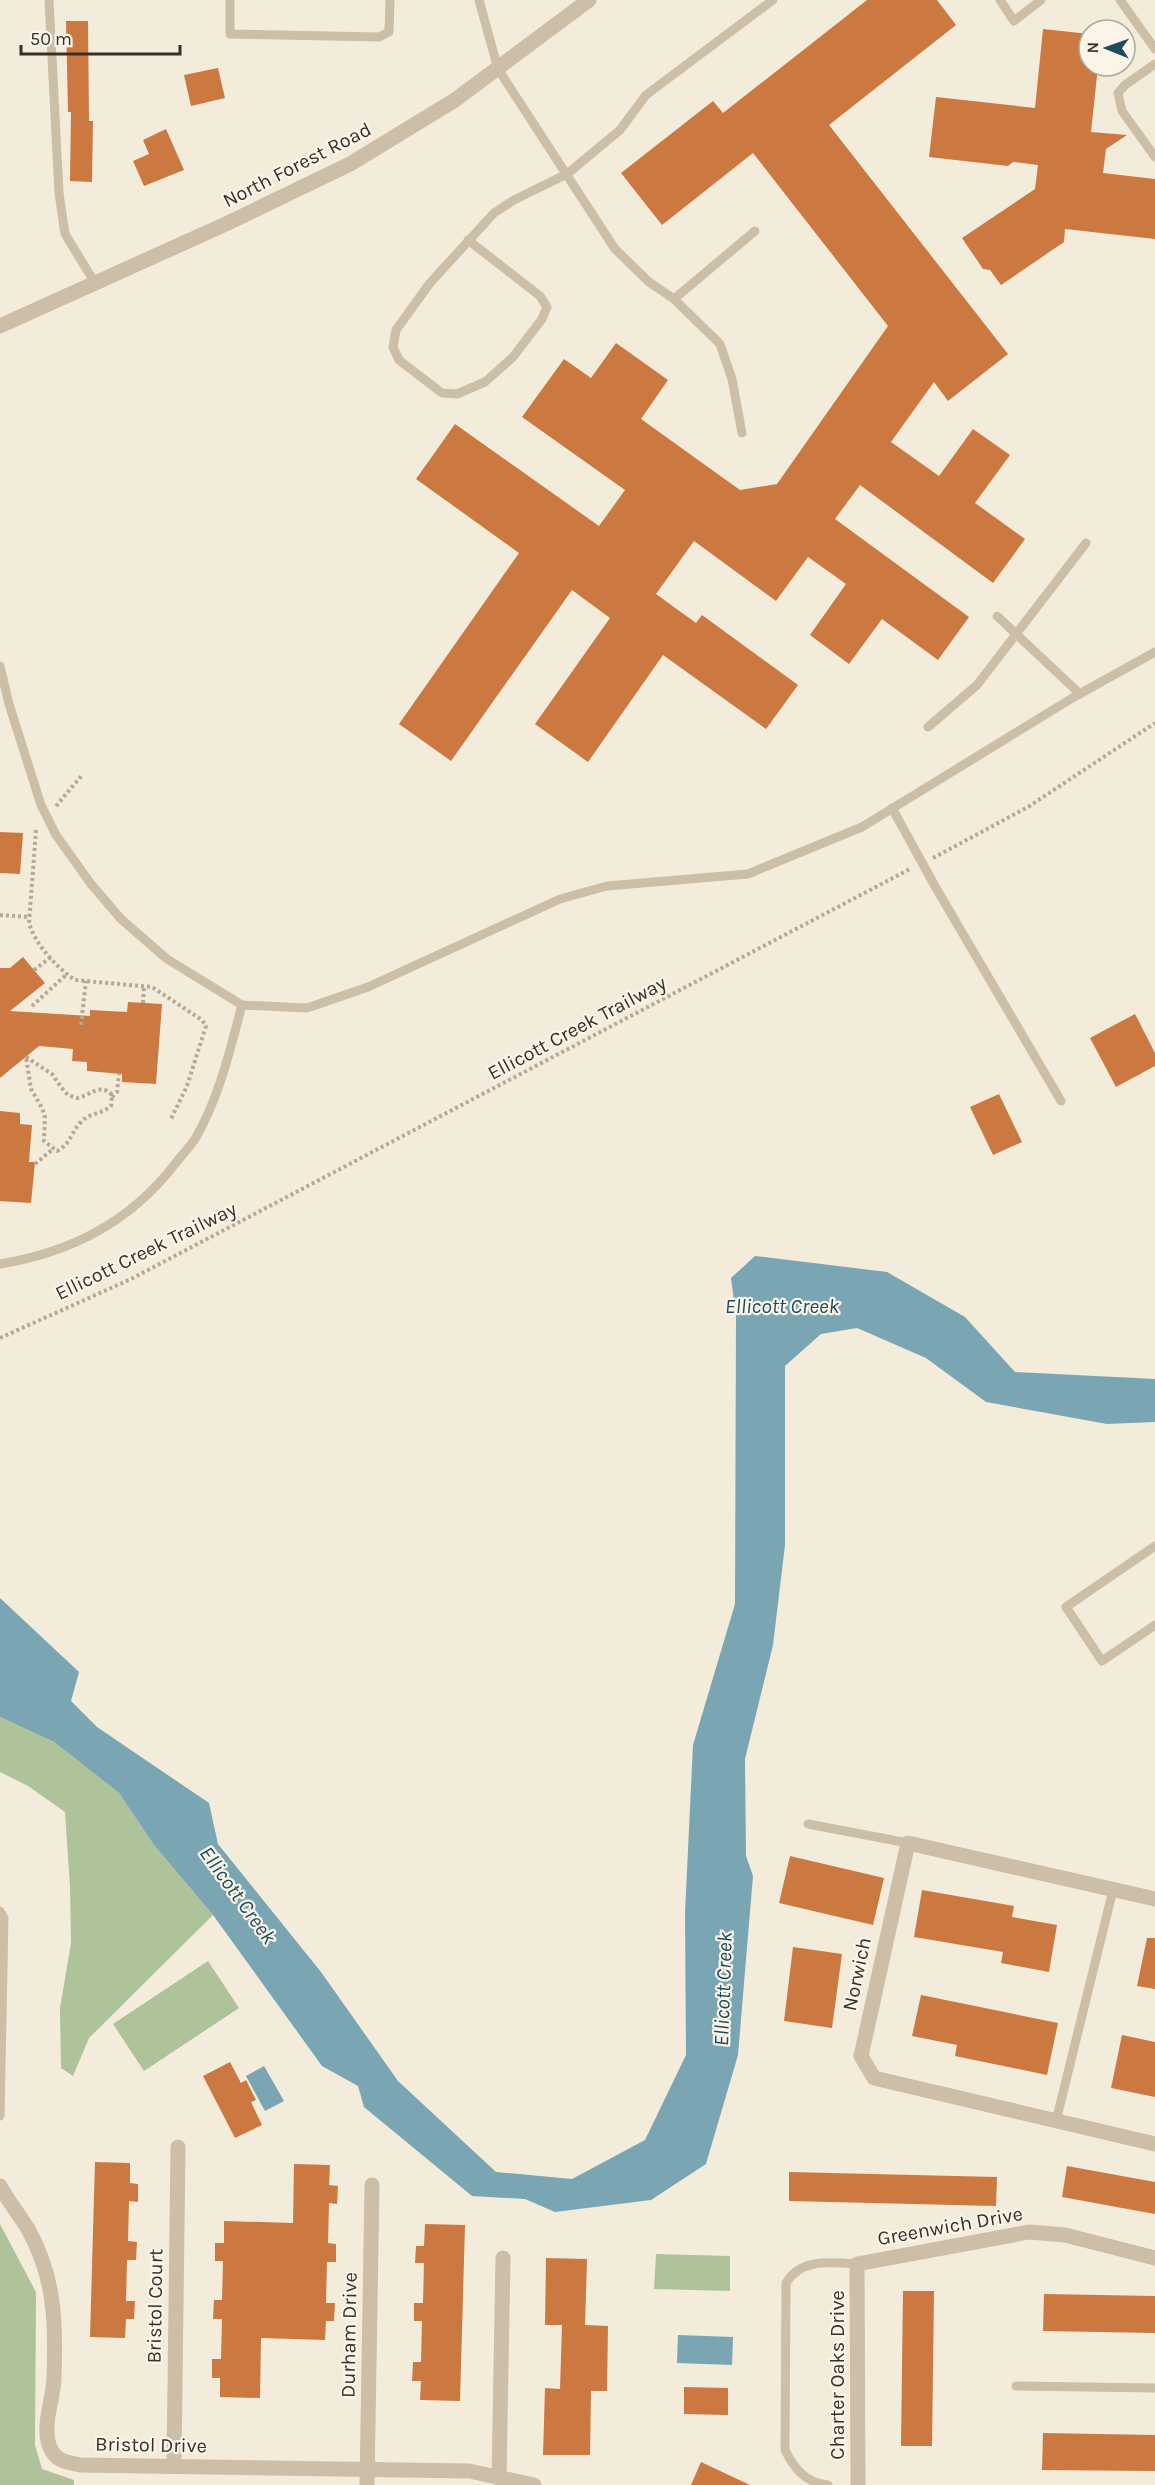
<svg xmlns="http://www.w3.org/2000/svg" width="1155" height="2485" viewBox="0 0 1155 2485" font-family="Karla,sans-serif">
  <style>
    .green { fill: #afc39b }
    .water { fill: #79a6b2 }
    .building { fill: #cc7941 }
    .lines { fill: none; stroke-linecap: round; stroke-linejoin: round }
    .path { stroke: #b8a891; stroke-width: 4; stroke-dasharray: 3 3; stroke-linecap: butt }
    .service { stroke: #ccbea7; stroke-width: 9 }
    .minor { stroke: #ccbea7; stroke-width: 15 }
    .tertiary { stroke: #ccbea7; stroke-width: 15 }
    .labels { text-anchor: middle; dominant-baseline: central; stroke-width: 4.5; stroke-linejoin: round; paint-order: stroke }
    .street-label { font-size: 20px; fill: #382f28; stroke: #faf5e8 }
    .water-label { font-size: 21px; font-style: italic; fill: #1b4d5c; stroke: #faf5e8 }
  </style>
  <rect width="100%" height="100%" fill="#f3ecdb"/>
  <g class="green">
    <path d="M0 1717 54 1742 119 1793 154 1845 213 1915 89 2038 73 2076 61 2068 60 2008 71 1943 70 1887 65 1812 28 1786 0 1772Z"/>
    <path d="M208 1961 239 2008 144 2071 113 2024Z"/>
    <path d="M0 2224 36 2292 35 2445 42 2469 74 2480V2485H0Z"/>
    <path d="M656 2254 730 2256V2291L654 2289Z"/>
  </g>
  <g class="water">
    <path d="M755 1256 887 1272 965 1317 1015 1372 1155 1379V1422L1107 1424 986 1402 926 1358 857 1328 821 1334 785 1366V1545L773 1645 745 1759 746 1856 753 1876 738 2055 706 2164 651 2200 555 2212 525 2199 472 2196 364 2107 358 2086 322 2066 213 1915 154 1845 119 1793 54 1742 0 1717V1598L79 1672 71 1701 97 1727 209 1803 218 1844 321 1972 398 2081 496 2172 572 2179 645 2140 686 2055 685 1913 693 1745 735 1604 736 1316 731 1278Z"/>
    <path d="M264 2066 284 2101 265 2111 246 2076Z"/>
    <path d="M678 2335 733 2337 732 2365 677 2363Z"/>
  </g>
  <g class="building">
    <path d="M867 0H937L956 25 829 125 1008 354 948 401 934 382 891 442 939 476 973 429 1010 455 975 503 1025 539 993 583 860 485 835 519 969 617 938 660 882 619 849 664 810 635 846 584 808 557 776 601 694 541 656 594 696 623 702 615 798 685 766 729 663 655 588 762 535 724 610 618 572 590 451 761 399 724 519 553 416 479 455 424 599 526 625 490 522 417 564 359 591 378 616 343 668 380 641 419 740 490 777 484 888 326 753 153 662 225 621 173 713 101 723 113Z"/>
    <path d="M66 21H88L89 121H93L92 182 70 181 71 112H68Z"/>
    <path d="M1043 29 1089 34V66H1098L1091 132 1127 135 1106 149 1103 173 1155 179V239L1065 229 1064 242 1001 285 990 270 983 269 962 238 1035 189 1038 165 1013 162 1008 166 929 157 936 97 1035 108Z"/>
    <path d="M218 68 225 98 191 106 184 75Z"/>
    <path d="M166 129 184 170 144 186 133 161 149 154 143 140Z"/>
    <path d="M0 832 23 833 20 874 0 873Z"/>
    <path d="M23 957 45 983 10 1011 90 1016V1010L127 1012 128 1002 162 1004 156 1084 122 1082V1074L87 1071V1062L72 1061 73 1049 39 1046 0 1078V968H10Z"/>
    <path d="M1135 1014 1155 1053V1066L1116 1087 1090 1038Z"/>
    <path d="M999 1094 1022 1142 993 1155 970 1107Z"/>
    <path d="M0 1111 20 1113V1124L32 1125 29 1162H35L31 1203 0 1201Z"/>
    <path d="M790 1856 884 1878 873 1925 779 1903Z"/>
    <path d="M922 1890 1014 1906 1012 1917 1057 1925 1049 1972 1001 1963 1003 1952 914 1937Z"/>
    <path d="M1147 1938H1155V1989L1137 1986Z"/>
    <path d="M793 1947 842 1954 832 2028 784 2021Z"/>
    <path d="M921 1995 1058 2023 1047 2075 955 2056 957 2045 912 2036Z"/>
    <path d="M1122 2035 1155 2042V2097L1111 2088Z"/>
    <path d="M230 2062 241 2083 246 2080 256 2100 251 2102 262 2125 235 2138 203 2076Z"/>
    <path d="M95 2162 130 2163V2183L138 2184V2202L129 2201 128 2241 137 2242 136 2260H127L126 2301H135L134 2319H126L125 2338 90 2337Z"/>
    <path d="M294 2164 330 2165 329 2185 338 2186 337 2204 329 2203 328 2243 336 2244V2262H327L326 2303H335L334 2321H326L325 2340 261 2338 260 2398 220 2397V2378H212V2359H221L222 2319H213L214 2300H222L223 2261H215V2243H224V2221L293 2223Z"/>
    <path d="M1067 2166 1155 2182V2214L1062 2197Z"/>
    <path d="M789 2172 997 2177 996 2206 789 2201Z"/>
    <path d="M425 2224 465 2225 460 2401 420 2400 421 2381H412L413 2362H421L422 2321H414V2303H423L424 2263H415L416 2246H424Z"/>
    <path d="M546 2258 587 2259 585 2325 608 2326 607 2391H591L590 2455H543L545 2388 560 2389 562 2325H545Z"/>
    <path d="M903 2291H934L932 2446H901Z"/>
    <path d="M1044 2294 1155 2296V2333L1043 2331Z"/>
    <path d="M684 2387 728 2388V2415L684 2414Z"/>
    <path d="M1043 2433 1155 2435V2471L1042 2470Z"/>
    <path d="M701 2462 750 2485H691Z"/>
  </g>
  <g class="lines">
    <g class="path">
      <path d="M56 806 83 774"/>
      <path d="M36 830 29 923C35 944 56 967 75 980L152 987 202 1020 206 1026 187 1086 170 1121"/>
      <path d="M933 858 1028 807 1155 723"/>
      <path d="M0 915 29 917"/>
      <path d="M34 970 51 957"/>
      <path d="M143 1003 144 986"/>
      <path d="M32 1006 67 974"/>
      <path d="M81 1025 86 981"/>
      <path d="M26 1057 52 1074 61 1087 68 1095 77 1098C90 1096 100 1082 112 1095L111 1106C102 1114 89 1113 81 1122 71 1132 71 1144 57 1151L44 1141 45 1117 42 1108 31 1089Z"/>
      <path d="M112 1097 117 1092 119 1074"/>
      <path d="M35 1164 53 1149"/>
      <path d="M0 1338 131 1279 910 869"/>
    </g>
    <g class="service">
      <path d="M49 0 59 193 65 234 95 283"/>
      <path d="M230 0V34L379 37 389 32 390 0"/>
      <path d="M479 0 498 69 615 249 649 282 674 299 720 344 732 379 742 433"/>
      <path d="M1000 0 1014 21 1041 0"/>
      <path d="M1120 0 1155 49"/>
      <path d="M1155 64 1125 85 1118 93 1122 111 1155 157"/>
      <path d="M468 240 540 296 547 307 542 319 513 357 485 382 457 394 442 393 399 360 393 347 396 330 430 283 494 213 514 200 567 174 620 130 646 95 773 0"/>
      <path d="M674 299 755 231"/>
      <path d="M997 616 1080 694"/>
      <path d="M0 666 9 704 41 805 56 835 91 884 121 919 167 959 242 1005 307 1008 368 987 560 899 607 886 748 874 862 827 1074 697 1155 652"/>
      <path d="M928 727 977 685 1086 543"/>
      <path d="M892 808 936 888 1061 1101"/>
      <path d="M0 1264C72 1252 130 1222 175 1164 181 1156 189 1148 195 1139 219 1098 230 1050 242 1005"/>
      <path d="M1155 1546 1066 1607 1102 1661 1155 1625"/>
      <path d="M808 1824 908 1843"/>
      <path d="M0 1911 4 1918 0 2116"/>
      <path d="M1056 2121 1113 1890"/>
      <path d="M1016 2386 1155 2388"/>
      <path d="M828 2485C805 2483 794 2468 785 2450L786 2283C801 2258 831 2262 857 2264"/>
    </g>
    <g class="minor">
      <path d="M1155 1899 908 1843 861 2056 874 2078 1155 2144"/>
      <path d="M0 2186C8 2201 19 2214 28 2229 55 2277 56 2323 54 2376 54 2399 42 2423 49 2445 55 2462 66 2462 81 2465L469 2471 534 2485"/>
      <path d="M174 2466 178 2147"/>
      <path d="M499 2478 503 2258"/>
      <path d="M367 2485 372 2185"/>
      <path d="M858 2485 857 2264 1029 2232 1065 2235 1155 2258"/>
    </g>
    <path class="tertiary" d="M0 326 228 223 350 164 455 100 589 0"/>
  </g>
  <g class="labels">
    <g class="street-label">
      <text transform="translate(297 165) rotate(-27)">North Forest Road</text>
      <text transform="translate(577 1028) rotate(-28)">Ellicott Creek Trailway</text>
      <text transform="translate(146 1251) rotate(-26)">Ellicott Creek Trailway</text>
      <text transform="translate(857 1974) rotate(-78)">Norwich</text>
      <text transform="translate(950 2226) rotate(-10)">Greenwich Drive</text>
      <text transform="translate(155 2306) rotate(-89)">Bristol Court</text>
      <text transform="translate(349 2335) rotate(-89)">Durham Drive</text>
      <text transform="translate(837 2375) rotate(-90)">Charter Oaks Drive</text>
      <text transform="translate(151 2445) rotate(1)">Bristol Drive</text>
    </g>
    <g class="water-label">
      <text x="782" y="1306">Ellicott Creek</text>
      <text transform="translate(238 1895) rotate(54)">Ellicott Creek</text>
      <text transform="translate(723 1989) rotate(-88)">Ellicott Creek</text>
    </g>
  </g>
  <g transform="translate(1107 48) rotate(271)"><circle r="28" fill="#faf5e8" stroke="#aca69b" stroke-width="1.5"/>
  <path d="M0-4.5L10 22L0 15L-10 22Z" fill="#1b4d5c"/>
  <text y="-9" font-size="16" font-weight="bold" text-anchor="middle" fill="#382f28">N</text>
  </g>
  <path d="M21 45v9h159v-9" fill="none" stroke="#382f28" stroke-width="3"/>
  <text x="30" y="45" font-size="18" fill="#382f28" stroke="#faf5e8" stroke-width="4.5" paint-order="stroke">50 m</text>
</svg>
